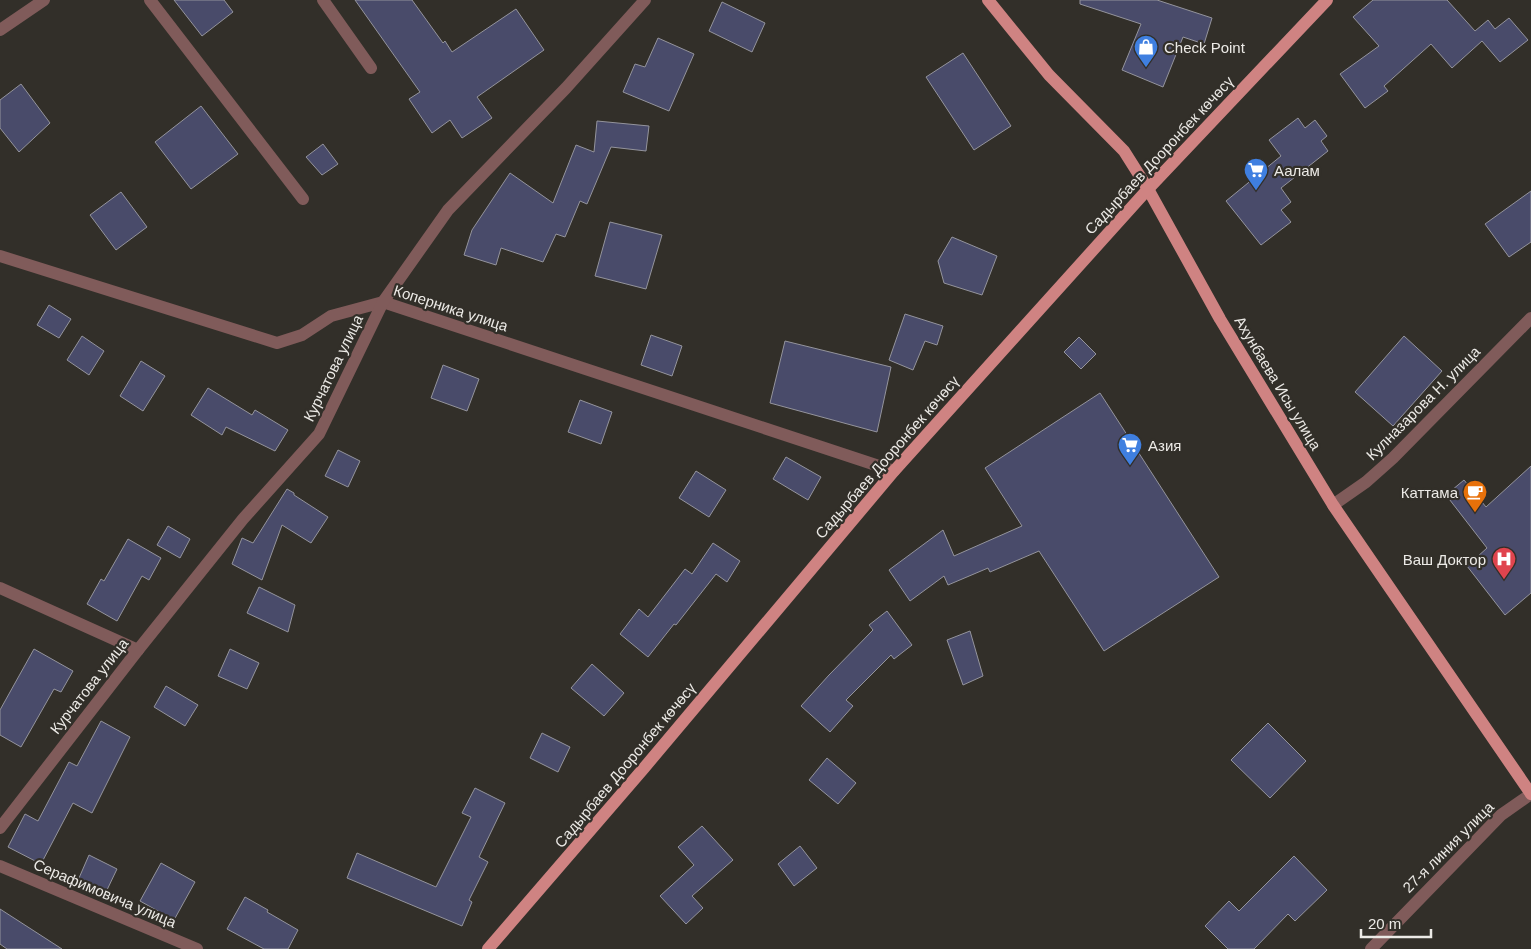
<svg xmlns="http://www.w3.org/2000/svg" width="1531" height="949" viewBox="0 0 1531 949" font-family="Helvetica,sans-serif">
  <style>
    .building { fill: #494b6a; stroke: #94949c }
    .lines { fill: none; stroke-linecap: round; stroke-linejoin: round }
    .minor { stroke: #805b5a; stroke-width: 12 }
    .major { stroke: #cf8382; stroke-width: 12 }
    .labels { text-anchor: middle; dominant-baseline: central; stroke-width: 4.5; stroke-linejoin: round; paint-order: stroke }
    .poi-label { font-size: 15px; fill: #eceae6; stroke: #322f29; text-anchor: start }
    .street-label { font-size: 15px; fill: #eceae6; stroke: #322f29 }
  </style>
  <rect width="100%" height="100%" fill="#322f29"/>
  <g class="building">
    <path d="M174 0H224L233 12 202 36Z"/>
    <path d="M355 0H412L443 43 445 41 452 52 516 9 544 50 477 97 492 118 462 138 450 120 432 133 409 99 420 92Z"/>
    <path d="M1080 0H1157L1212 18 1204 44 1183 37 1163 87 1122 70 1141 24 1080 4Z"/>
    <path d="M1373 0H1447L1475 31 1488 20 1495 29 1509 18 1528 40 1500 62 1482 41 1452 68 1431 44 1384 86 1388 91 1365 108 1340 74 1379 46 1353 17Z"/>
    <path d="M722 2 765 23 752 52 709 31Z"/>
    <path d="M658 38 694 54 669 111 623 92 635 64 645 67Z"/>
    <path d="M963 53 1011 126 974 150 926 77Z"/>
    <path d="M21 84 50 123 19 152 0 128V100Z"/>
    <path d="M201 106 238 154 191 189 155 142Z"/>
    <path d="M1298 118 1305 128 1315 120 1327 136 1321 141 1328 151 1281 188 1291 202 1281 210 1291 222 1261 245 1226 201 1281 156 1269 140Z"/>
    <path d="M597 121 649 126 646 151 611 147 587 204 580 201 565 237 556 234 543 262 501 248 496 265 464 255 472 230 510 173 553 203 576 145 594 152Z"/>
    <path d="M323 144 338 164 322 175 306 157Z"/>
    <path d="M1531 191V242L1509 257 1485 224Z"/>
    <path d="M121 192 147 227 116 250 90 215Z"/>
    <path d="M610 222 662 235 646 289 595 276Z"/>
    <path d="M952 237 997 256 982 295 944 283 938 261Z"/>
    <path d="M49 305 71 319 59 338 37 325Z"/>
    <path d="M905 314 943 326 937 345 925 341 913 370 889 360Z"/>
    <path d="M651 335 682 346 672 376 641 365Z"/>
    <path d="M82 336 104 351 89 375 67 360Z"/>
    <path d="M1404 336 1442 371 1393 426 1355 392Z"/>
    <path d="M1079 337 1096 354 1081 369 1064 352Z"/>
    <path d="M785 341 891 367 877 432 770 403Z"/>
    <path d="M141 361 165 376 143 411 120 396Z"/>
    <path d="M443 365 479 379 467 411 431 398Z"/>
    <path d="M208 388 252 415 255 410 288 430 275 451 226 427 222 435 191 415Z"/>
    <path d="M1100 393 1219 577 1104 651 1039 551 990 572 988 568 948 585 944 576 910 601 889 570 943 530 954 556 1022 526 985 468Z"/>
    <path d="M580 400 612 412 601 444 568 432Z"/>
    <path d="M338 450 360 461 348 487 325 476Z"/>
    <path d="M786 457 821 477 808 500 773 479Z"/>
    <path d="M1531 466V593L1505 615 1467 566 1487 548 1446 495 1464 480 1486 507Z"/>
    <path d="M696 471 726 490 709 517 679 498Z"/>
    <path d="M287 489 294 493V495L328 517 311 543 282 525 262 580 232 564 242 538 253 543Z"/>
    <path d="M168 526 190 539 180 558 157 545Z"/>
    <path d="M128 539 161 558 149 580 142 576 117 621 87 604 101 579 104 581Z"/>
    <path d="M713 543 740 561 727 582 716 574 676 625 674 624 648 657 620 634 639 609 648 617 685 569 692 574Z"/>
    <path d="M259 587 295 605 288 632 247 613Z"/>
    <path d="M887 611 912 645 894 659 891 655 846 700 853 706 830 732 801 706 829 675 873 630 869 625Z"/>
    <path d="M970 631 983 676 963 685 947 640Z"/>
    <path d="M34 649 73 671 61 692 54 689 21 747 0 735V710Z"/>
    <path d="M230 649 259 663 247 689 218 676Z"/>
    <path d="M592 664 624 693 604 716 571 688Z"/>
    <path d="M166 686 198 705 185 726 154 707Z"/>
    <path d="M101 721 130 737 92 813 73 803 41 864 8 847 25 814 38 821 69 762 77 766Z"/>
    <path d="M1268 723 1306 761 1270 798 1231 760Z"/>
    <path d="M542 733 570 747 558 772 530 758Z"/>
    <path d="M827 758 856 783 838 804 809 780Z"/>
    <path d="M475 788 505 803 479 857 488 862 469 900 472 902 462 926 347 878 357 853 436 887 471 817 462 813Z"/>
    <path d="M702 826 733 860 692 896 703 908 686 924 660 896 694 865 678 847Z"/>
    <path d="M800 846 817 868 794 886 778 864Z"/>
    <path d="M89 855 117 869 106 892 79 878Z"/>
    <path d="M1294 856 1327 890 1295 921 1288 914 1254 949H1228L1205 926 1229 901 1239 911Z"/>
    <path d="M161 863 195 882 174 920 140 901Z"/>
    <path d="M245 897 268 910 267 912 298 930 288 949H264L227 929Z"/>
    <path d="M0 909 62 949H7L0 944Z"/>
  </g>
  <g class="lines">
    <g class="minor">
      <path d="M150 0 303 199"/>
      <path d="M323 0 371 68"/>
      <path d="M0 30 44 0"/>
      <path d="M0 256 277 343 302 335 331 316 383 302 894 471"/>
      <path d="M1333 505 1366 482 1393 458 1531 318"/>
      <path d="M0 588 138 650"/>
      <path d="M0 828 138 650 243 519 319 434 383 302 448 210 566 88 645 0"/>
      <path d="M0 866 197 949"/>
      <path d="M1371 949 1501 815 1531 794"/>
    </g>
    <g class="major">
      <path d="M988 0 1049 75 1124 151 1148 189 1220 319 1333 505 1531 794"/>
      <path d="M488 949 644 768 894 471 1148 189 1327 0"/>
    </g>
  </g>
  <defs>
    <symbol id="shop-pin" viewBox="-11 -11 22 30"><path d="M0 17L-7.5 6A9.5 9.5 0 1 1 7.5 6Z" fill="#3f7fe0" stroke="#322f29"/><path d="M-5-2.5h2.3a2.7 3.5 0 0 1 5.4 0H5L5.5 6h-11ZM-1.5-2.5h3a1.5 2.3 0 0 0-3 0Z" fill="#fff"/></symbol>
    <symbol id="supermarket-pin" viewBox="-11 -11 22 30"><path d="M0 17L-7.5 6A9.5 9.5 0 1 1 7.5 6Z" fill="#3f7fe0" stroke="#322f29"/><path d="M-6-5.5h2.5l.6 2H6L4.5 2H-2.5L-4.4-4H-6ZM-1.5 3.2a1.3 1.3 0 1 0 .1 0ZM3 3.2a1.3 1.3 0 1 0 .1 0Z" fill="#fff"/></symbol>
    <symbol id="cafe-pin" viewBox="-11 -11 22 30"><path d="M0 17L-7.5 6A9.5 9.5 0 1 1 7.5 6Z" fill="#e8710a" stroke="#322f29"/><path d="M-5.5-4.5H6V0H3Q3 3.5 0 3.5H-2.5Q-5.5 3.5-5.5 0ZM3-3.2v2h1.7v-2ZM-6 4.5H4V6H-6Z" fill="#fff"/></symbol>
    <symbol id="hospital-pin" viewBox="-11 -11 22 30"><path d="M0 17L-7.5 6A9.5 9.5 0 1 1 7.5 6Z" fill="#e0444e" stroke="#322f29"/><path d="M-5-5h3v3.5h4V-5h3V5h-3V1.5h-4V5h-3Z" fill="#fff"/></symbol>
  </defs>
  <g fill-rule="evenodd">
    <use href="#shop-pin" x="1132" y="33" width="28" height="38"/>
    <use href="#supermarket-pin" x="1242" y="156" width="28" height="38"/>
    <use href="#supermarket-pin" x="1116" y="431" width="28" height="38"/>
    <use href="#cafe-pin" x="1461" y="478" width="28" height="38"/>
    <use href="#hospital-pin" x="1490" y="545" width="28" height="38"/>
  </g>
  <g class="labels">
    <g class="poi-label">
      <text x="1164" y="47">Check Point</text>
      <text x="1274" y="170">Аалам</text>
      <text x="1148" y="445">Азия</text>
      <text x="1458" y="492" text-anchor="end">Каттама</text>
      <text x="1486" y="559" text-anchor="end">Ваш Доктор</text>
    </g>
    <g class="street-label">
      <text transform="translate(1159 155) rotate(-47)">Садырбаев Дооронбек көчөсү</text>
      <text transform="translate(451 308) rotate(18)">Коперника улица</text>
      <text transform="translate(333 368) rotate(-64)">Курчатова улица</text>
      <text transform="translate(1278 383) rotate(59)">Ахунбаева Исы улица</text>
      <text transform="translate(1423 403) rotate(-45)">Кулназарова Н. улица</text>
      <text transform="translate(887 457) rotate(-49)">Садырбаев Дооронбек көчөсү</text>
      <text transform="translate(89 686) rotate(-52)">Курчатова улица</text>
      <text transform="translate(625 765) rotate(-50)">Садырбаев Дооронбек көчөсү</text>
      <text transform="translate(1448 847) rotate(-45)">27-я линия улица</text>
      <text transform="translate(105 893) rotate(23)">Серафимовича улица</text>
    </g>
  </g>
  <path d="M1361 929v8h70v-8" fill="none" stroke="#eceae6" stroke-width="2.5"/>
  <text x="1368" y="929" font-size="15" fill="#eceae6" stroke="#322f29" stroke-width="4" paint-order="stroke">20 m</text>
</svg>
